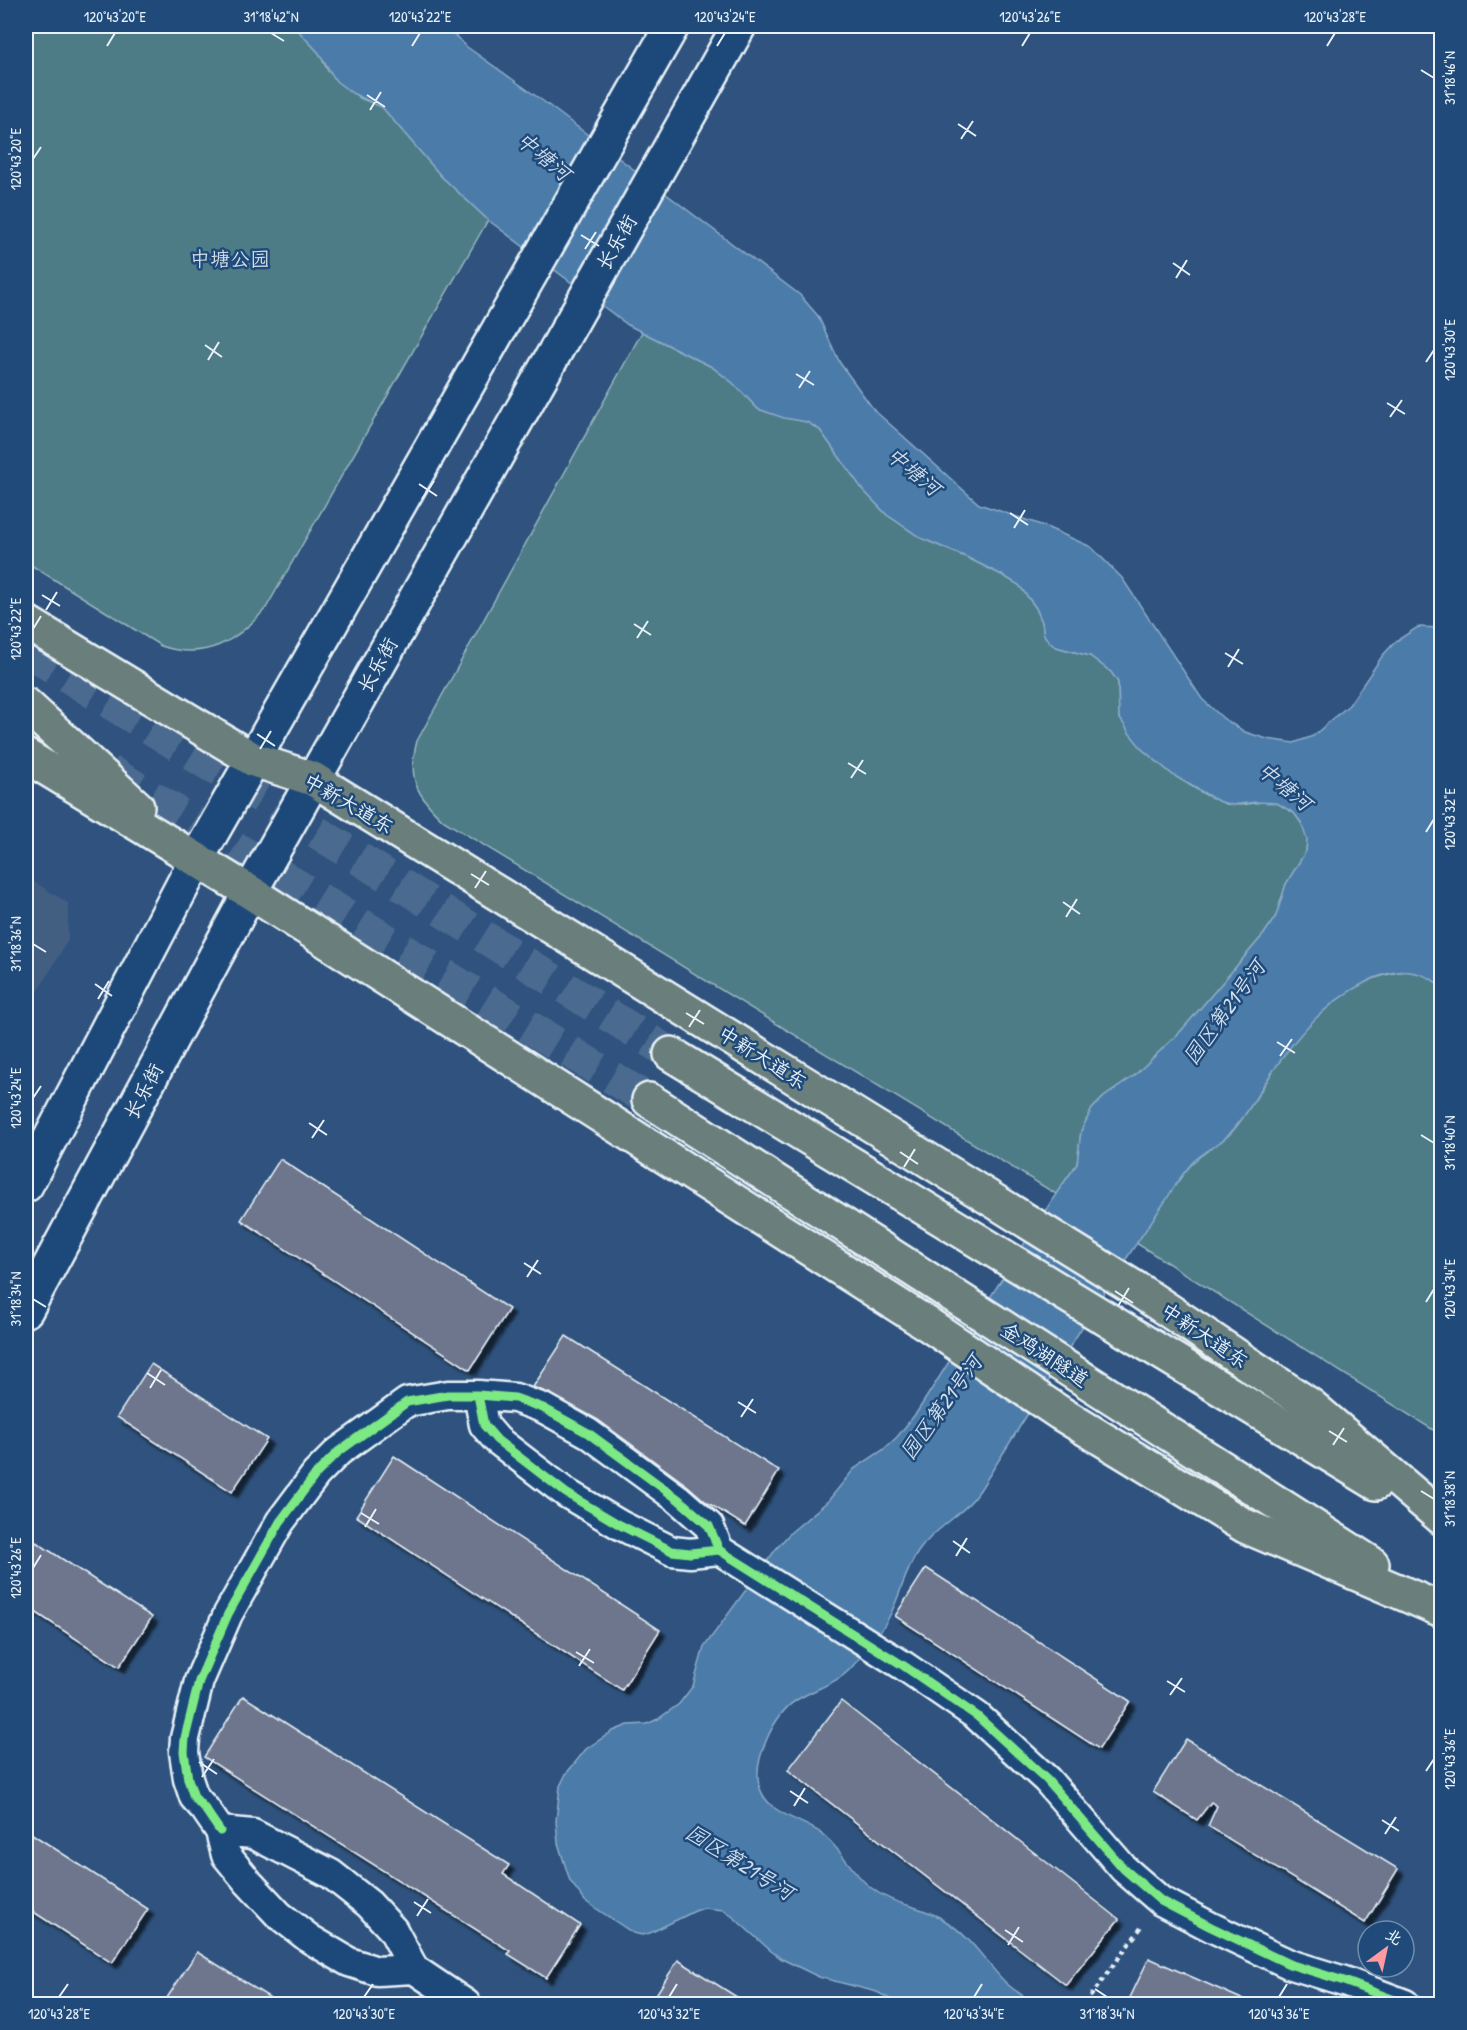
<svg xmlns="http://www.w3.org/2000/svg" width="1467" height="2030" viewBox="0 0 1467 2030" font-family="'Patrick Hand','LXGW WenKai TC',sans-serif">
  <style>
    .built { fill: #425e82 }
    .green { fill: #4d7c87; stroke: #9ab6c0; stroke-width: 1.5 }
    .water { fill: #4c7ba9; stroke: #8aaac9; stroke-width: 1.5 }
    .building { fill: #6d768d; stroke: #e8f1f8; stroke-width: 1.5; filter: url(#shadow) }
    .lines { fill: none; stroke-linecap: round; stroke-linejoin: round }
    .primary-tunnel { stroke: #4b6b90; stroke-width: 33; stroke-dasharray: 33 16; stroke-linecap: butt }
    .street-casing { stroke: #e8f1f8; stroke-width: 33 }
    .secondary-casing { stroke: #e8f1f8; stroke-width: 38 }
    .primary-casing { stroke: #e8f1f8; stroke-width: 38 }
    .path { stroke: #e8f1f8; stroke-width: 4; stroke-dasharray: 4.5 4.5; stroke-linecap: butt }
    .street { stroke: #1f4a7a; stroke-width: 28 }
    .secondary { stroke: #1f4a7a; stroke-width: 33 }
    .primary { stroke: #6a7f7c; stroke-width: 33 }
    .cycleway-casing { stroke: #1f4a7a; stroke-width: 13 }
    .cycleway { stroke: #7ce984; stroke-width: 9 }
    .ticks { fill: none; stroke: #e8f1f8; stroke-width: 2 }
    .labels { text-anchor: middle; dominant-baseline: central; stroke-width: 5; stroke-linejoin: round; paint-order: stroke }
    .street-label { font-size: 20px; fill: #e8f1f8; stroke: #1f4a7a }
    .park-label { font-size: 20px; fill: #d1dfe7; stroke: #1f4a7a }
    .water-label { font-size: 21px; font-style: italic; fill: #d1dfec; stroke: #1f4a7a }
    .neatline { fill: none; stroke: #e8f1f8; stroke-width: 2 }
    .ticks-label { font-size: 15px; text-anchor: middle; fill: #e8f1f8 }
  </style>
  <defs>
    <filter id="shadow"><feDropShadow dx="5.5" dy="5.5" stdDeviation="1.5" flood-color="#0009"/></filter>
  </defs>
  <rect width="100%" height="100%" fill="#2f537e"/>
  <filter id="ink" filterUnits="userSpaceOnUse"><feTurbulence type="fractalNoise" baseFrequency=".0167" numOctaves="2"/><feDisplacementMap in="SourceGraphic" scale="12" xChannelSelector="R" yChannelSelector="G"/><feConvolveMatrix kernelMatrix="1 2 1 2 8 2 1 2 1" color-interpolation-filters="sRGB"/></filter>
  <g filter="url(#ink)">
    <path class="built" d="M26 877 68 903V940L26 1012Z"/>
    <g class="green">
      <path d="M26 26H294L319 53 328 71 360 98 382 107 441 176 488 220 266 608C238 641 205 661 161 646L26 562Z"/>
      <path d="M642 332 712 367 733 383 758 409 807 422 820 430 863 490 887 515 921 538 966 557 1002 575 1019 585 1036 608 1042 622 1044 635 1049 642 1056 647 1090 656 1111 672 1118 682 1119 717 1143 750 1173 775 1206 795 1226 804 1241 805 1269 801 1277 803 1294 813 1304 827 1307 840 1306 851 1286 884 1276 916 1264 934 1181 1031 1134 1076 1104 1097 1092 1109 1081 1131 1077 1164 1056 1194 444 821C416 795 407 778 417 741Z"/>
      <path d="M1407 971 1426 975 1441 986V1435L1136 1243C1154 1217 1171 1189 1191 1164 1202 1152 1219 1145 1231 1133 1250 1111 1264 1084 1280 1060 1309 1016 1353 976 1407 971Z"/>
    </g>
    <path class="water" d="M294 26H445L467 47 543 101 800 295 818 316 840 363 874 410 979 504 1044 526 1091 547 1122 578 1202 699 1224 719 1245 732 1267 739 1294 743 1313 736 1349 705 1383 655 1396 641 1418 627 1441 628V986C1418 967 1392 968 1366 982 1320 1005 1291 1043 1263 1086 1252 1104 1240 1125 1224 1139 1214 1147 1203 1153 1194 1161 1182 1173 1173 1189 1164 1203 1143 1234 1122 1264 1102 1296 1061 1360 1021 1425 980 1490 964 1515 935 1527 918 1552 905 1571 901 1593 891 1613 882 1632 866 1651 852 1667 836 1685 815 1688 795 1701 774 1715 753 1760 759 1785 766 1814 799 1818 821 1833 841 1848 851 1872 870 1887 895 1907 919 1904 944 1920 973 1938 984 1961 1006 1983 1015 1991 1026 1998 1036 2004H899L877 1992 819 1977 782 1959 771 1951 733 1917 723 1910 714 1909 704 1908 695 1911 650 1933 642 1935 633 1933 585 1901 570 1881 558 1843 556 1821 560 1786 566 1774 586 1749 613 1731 628 1725 647 1724 658 1719 679 1704 693 1686 704 1647 776 1549 790 1533 828 1501 854 1469 883 1450 897 1437 917 1412 1056 1194 1077 1164 1081 1131 1092 1109 1104 1097 1134 1076 1181 1031 1264 934 1276 916 1286 884 1306 851 1307 840 1301 822 1294 813 1277 803 1256 802 1232 805 1218 801 1173 775 1143 750 1130 734 1119 717 1118 682 1111 672 1090 656 1056 647 1049 642 1044 635 1042 622 1036 608 1019 585 1002 575 966 557 921 538 902 525 887 515 863 490 820 430 807 422 784 418 758 409 733 383 712 367 628 325 488 220 441 176 382 107 352 93 336 81 319 53Z"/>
    <g class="building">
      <path d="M280 1159 509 1309 470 1370 241 1220Z"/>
      <path d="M566 1336 779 1471 745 1526 705 1501 688 1486 598 1420 551 1394 533 1387Z"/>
      <path d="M151 1364 267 1439 232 1492 117 1417Z"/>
      <path d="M394 1456 660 1630 622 1690 356 1516Z"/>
      <path d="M36 1542 152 1617 119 1667 26 1606V1558Z"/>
      <path d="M926 1568 1130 1701 1099 1749 895 1616Z"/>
      <path d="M243 1696 509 1865 503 1874 580 1925 546 1978 508 1954 510 1951 204 1757Z"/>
      <path d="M841 1701 1119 1919 1066 1985 788 1770Z"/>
      <path d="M1186 1739 1398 1869 1365 1923 1208 1826 1217 1806 1211 1802 1197 1820 1153 1792Z"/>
      <path d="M26 1830 148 1909 112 1963 26 1907Z"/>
      <path d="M197 1952 280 2004H163Z"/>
      <path d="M1149 1958 1253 2004H1127Z"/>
      <path d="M678 1960 748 2004H650Z"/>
    </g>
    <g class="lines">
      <g class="primary-tunnel">
        <path d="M26 650 671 1054"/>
        <path d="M109 771 649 1100"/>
      </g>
      <defs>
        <g id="street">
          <path d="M719 1550 904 1666 977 1716 1047 1780 1124 1869 1161 1901 1211 1927 1289 1964 1344 1981 1405 2004"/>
          <path d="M220 1831 205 1809 194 1797 188 1779 184 1752 185 1738 199 1681 228 1614 280 1522 316 1474 338 1452 407 1402 448 1395H478L484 1425 497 1440 566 1493 620 1525 672 1551 690 1553 719 1550 709 1526 678 1499 588 1433 543 1408 515 1398 478 1395"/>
          <path d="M414 1969 377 1971 349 1962 310 1939 279 1915 249 1883 226 1855 220 1831 253 1834 331 1874 369 1904 393 1930 414 1969 466 2004"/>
        </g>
        <g id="secondary">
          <path d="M26 1185 196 860 672 26"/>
          <path d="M26 1310 250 892 739 26"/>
        </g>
        <g id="primary">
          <path d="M26 622 254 760 313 779 1138 1290 1311 1406 1442 1518"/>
          <path d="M26 705 137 807"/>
          <path d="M26 756 250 892 929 1325 1060 1413 1245 1526 1442 1610"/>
          <path d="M671 1054 1376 1483"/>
          <path d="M649 1100 1372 1564"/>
        </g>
      </defs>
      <use href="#street" class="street-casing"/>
      <use href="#secondary" class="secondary-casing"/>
      <use href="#primary" class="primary-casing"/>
      <path class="path" d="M1085 2004 1143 1925"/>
      <use href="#street" class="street"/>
      <use href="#secondary" class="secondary"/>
      <use href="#primary" class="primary"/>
      <defs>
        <g id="cycleway">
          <path d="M719 1550 904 1666 977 1716 1047 1780 1124 1869 1161 1901 1211 1927 1289 1964 1344 1981 1405 2004"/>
          <path d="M220 1831 205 1809 194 1797 188 1779 184 1752 185 1738 199 1681 228 1614 280 1522 316 1474 338 1452 407 1402 448 1395H478L484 1425 497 1440 566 1493 620 1525 672 1551 690 1553 719 1550 709 1526 678 1499 588 1433 543 1408 515 1398 478 1395"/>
        </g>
      </defs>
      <use href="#cycleway" class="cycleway-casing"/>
      <use href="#cycleway" class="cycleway"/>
    </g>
  </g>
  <path class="ticks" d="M271 33 284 41M107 46 115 33M412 46 420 33M717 46 725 33M1022 46 1030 33M1327 46 1335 33M1421 70 1434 78M367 95 385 107M370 110 381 92M958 124 976 136M961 139 973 121M33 159 41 147M581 235 599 246M585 249 596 232M1173 263 1190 275M1176 278 1187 260M205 345 222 357M208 360 219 342M1426 362 1434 350M796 374 814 385M799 388 810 371M1387 403 1405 414M1390 417 1402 400M419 484 437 496M422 499 434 481M1010 513 1028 525M1014 528 1025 510M42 595 60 606M46 610 57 592M634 624 651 635M33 629 41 616M637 638 648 621M1225 653 1243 664M1228 667 1239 649M257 734 275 746M260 749 271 731M848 763 866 774M851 778 863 760M1426 832 1434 819M471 874 489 885M475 888 486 871M1063 902 1080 914M1066 917 1077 899M33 944 46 952M95 984 112 996M98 999 109 981M686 1013 704 1024M689 1027 700 1010M1277 1042 1295 1053M1280 1056 1292 1039M33 1098 41 1086M309 1123 327 1135M1421 1135 1434 1143M312 1138 324 1120M900 1152 918 1164M904 1167 915 1149M524 1263 541 1274M527 1277 538 1260M1115 1291 1133 1303M33 1299 46 1307M1426 1302 1434 1289M1118 1306 1129 1288M147 1373 165 1385M150 1388 161 1370M738 1402 756 1413M741 1417 753 1399M1329 1431 1347 1442M1333 1445 1344 1428M1421 1491 1434 1499M361 1513 379 1524M365 1527 376 1509M953 1541 970 1553M956 1556 967 1538M33 1568 41 1555M576 1652 594 1663M579 1666 590 1649M1167 1681 1185 1692M1170 1695 1182 1678M199 1762 217 1774M1426 1771 1434 1759M202 1777 214 1759M790 1791 808 1803M794 1806 805 1788M1382 1820 1399 1831M1385 1834 1396 1817M414 1902 431 1913M417 1916 428 1899M1005 1930 1023 1942M1008 1945 1019 1927M1095 1989 1107 1997M59 1997 68 1984M364 1997 373 1984M669 1997 677 1984M974 1997 982 1984M1279 1997 1287 1984"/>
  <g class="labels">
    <g class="street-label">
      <text transform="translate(616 242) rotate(-60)">长乐街</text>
      <text transform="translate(377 665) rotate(-61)">长乐街</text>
      <text transform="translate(349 803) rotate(30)">中新大道东</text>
      <text transform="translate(763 1057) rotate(32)">中新大道东</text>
      <text transform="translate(143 1091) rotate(-62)">长乐街</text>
      <text transform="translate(1205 1335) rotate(34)">中新大道东</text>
      <text transform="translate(1045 1354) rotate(33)">金鸡湖隧道</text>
    </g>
    <g class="park-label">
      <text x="230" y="258">中塘公园</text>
    </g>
    <g class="water-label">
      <text transform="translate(544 156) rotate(40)">中塘河</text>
      <text transform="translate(914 471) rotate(40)">中塘河</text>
      <text transform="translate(1285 786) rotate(40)">中塘河</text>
      <text transform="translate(1224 1012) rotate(-54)">园区第21号河</text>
      <text transform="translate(941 1407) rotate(-54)">园区第21号河</text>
      <text transform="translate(740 1862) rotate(32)">园区第21号河</text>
    </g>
  </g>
  <rect width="1467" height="2030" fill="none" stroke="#1f4a7a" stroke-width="66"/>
  <g transform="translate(1386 1949) rotate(33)"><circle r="28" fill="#1f4a7a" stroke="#6f8dac" stroke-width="1.5"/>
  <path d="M0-4.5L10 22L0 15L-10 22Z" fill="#ff9aa2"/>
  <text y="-9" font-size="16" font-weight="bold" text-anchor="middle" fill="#e8f1f8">北</text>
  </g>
  <rect x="33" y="33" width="1401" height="1964" class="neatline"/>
  <g class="ticks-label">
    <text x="115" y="22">120°43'20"E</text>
    <text x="271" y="22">31°18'42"N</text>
    <text x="420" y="22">120°43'22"E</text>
    <text x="725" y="22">120°43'24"E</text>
    <text x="1030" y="22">120°43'26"E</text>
    <text x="1335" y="22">120°43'28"E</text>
    <text transform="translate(1450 78) rotate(-90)" y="5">31°18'46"N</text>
    <text transform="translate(16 159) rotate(-90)" y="5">120°43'20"E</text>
    <text transform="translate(1450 350) rotate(-90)" y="5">120°43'30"E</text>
    <text transform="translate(16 629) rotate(-90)" y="5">120°43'22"E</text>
    <text transform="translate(1450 819) rotate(-90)" y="5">120°43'32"E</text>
    <text transform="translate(16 944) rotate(-90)" y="5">31°18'36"N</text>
    <text transform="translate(16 1098) rotate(-90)" y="5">120°43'24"E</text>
    <text transform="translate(1450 1143) rotate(-90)" y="5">31°18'40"N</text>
    <text transform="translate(1450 1289) rotate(-90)" y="5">120°43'34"E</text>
    <text transform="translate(16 1299) rotate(-90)" y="5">31°18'34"N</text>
    <text transform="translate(1450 1499) rotate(-90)" y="5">31°18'38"N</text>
    <text transform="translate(16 1568) rotate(-90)" y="5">120°43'26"E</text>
    <text transform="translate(1450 1759) rotate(-90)" y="5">120°43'36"E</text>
    <text x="59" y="2019">120°43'28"E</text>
    <text x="364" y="2019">120°43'30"E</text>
    <text x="669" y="2019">120°43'32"E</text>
    <text x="974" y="2019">120°43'34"E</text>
    <text x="1107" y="2019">31°18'34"N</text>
    <text x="1279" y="2019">120°43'36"E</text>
  </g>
</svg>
